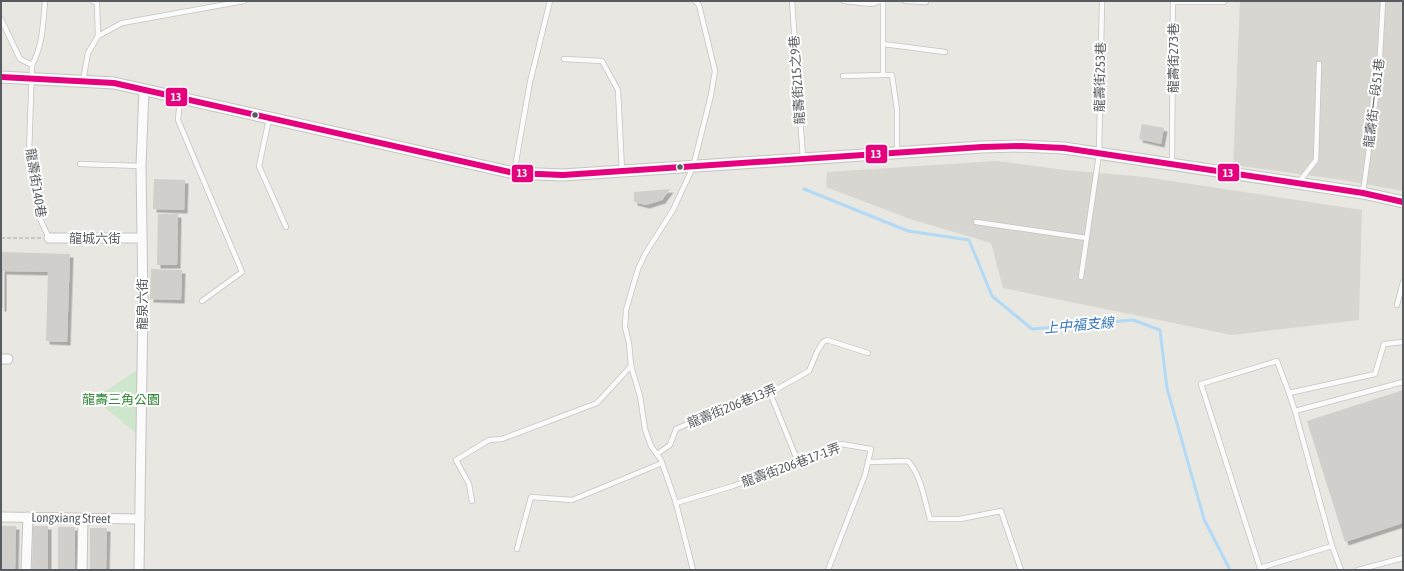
<svg xmlns="http://www.w3.org/2000/svg" width="1404" height="571" viewBox="0 0 1404 571" font-family="'Asap Condensed','Noto Sans TC',sans-serif">
  <style>
    .industrial { fill: #d8d6d1 }
    .green { fill: #cee6cb }
    .lines { fill: none; stroke-linecap: round; stroke-linejoin: round }
    .stream { stroke: #b2daf6; stroke-width: 3 }
    .building { fill: #d0cfcc; filter: url(#shadow) }
    .service-casing { stroke: #c5c4c3; stroke-width: 6 }
    .minor-casing { stroke: #c5c4c3; stroke-width: 11 }
    .tertiary-casing { stroke: #c5c4c3; stroke-width: 13 }
    .path { stroke: #c5cac8; stroke-width: 2; stroke-dasharray: 4 2; stroke-linecap: butt }
    .service { stroke: #fcfbfb; stroke-width: 4.5 }
    .minor { stroke: #fcfbfb; stroke-width: 9 }
    .tertiary { stroke: #fcfbfb; stroke-width: 11 }
    .bus-1-casing { stroke: #fff; stroke-width: 9 }
    .bus-1 { stroke: #e5007d; stroke-width: 6 }
    .bus-dot { fill: #585c61; stroke: #fff; stroke-width: 1.5 }
    .labels { text-anchor: middle; dominant-baseline: central; stroke-width: 4; stroke-linejoin: round; paint-order: stroke }
    .street-label { font-size: 13px; fill: #585c61; stroke: #fff }
    .park-label { font-size: 13px; fill: #318735; stroke: #fff }
    .water-label { font-size: 14px; font-style: italic; fill: #3879be; stroke: #fff }
    .line-badge { stroke: #fff; stroke-width: 1.5 }
    .badge-label { font-size: 11px; text-anchor: middle; font-weight: bold; fill: #fff }
  </style>
  <defs>
    <filter id="shadow"><feDropShadow dx="3.5" dy="3.5" stdDeviation="0" flood-color="#0004"/></filter>
  </defs>
  <rect width="100%" height="100%" fill="#e8e7e2"/>
  <g class="industrial">
    <path d="M1240 1H1403V191L1342 180 1233 165Z"/>
    <path d="M996 161 1065 170 1145 177 1362 210 1359 320 1232 335 1003 288 991 243 910 219 826 187 827 172Z"/>
  </g>
  <path class="green" d="M137 370 136 433 94 399Z"/>
  <g class="lines">
    <path class="stream" d="M804 189 908 231 969 240 992 296 1032 329 1133 320 1160 330 1167 388 1204 519 1230 570"/>
  </g>
  <g class="building">
    <path d="M1142 124 1164 128 1161 144 1139 139Z"/>
    <path d="M154 179 185 180 184 210 153 209Z"/>
    <path d="M670 189 662 200 646 205 634 202V192Z"/>
    <path d="M158 214H178L177 265H157Z"/>
    <path d="M1 252 70 254 67 342 46 341 48 272 3 271V308H1Z"/>
    <path d="M151 269 182 270 181 300 150 299Z"/>
    <path d="M1403 390V523L1345 542 1307 421Z"/>
    <path d="M1 526H16L15 570H1Z"/>
    <path d="M33 526H48V570H32Z"/>
    <rect x="58" y="527" width="17" height="43"/>
    <path d="M90 528H107L106 570H90Z"/>
  </g>
  <g class="lines">
    <defs>
      <g id="service">
        <path d="M45 1C43 23 43 45 32 65L29 154 41 221 49 238"/>
        <path d="M93 1 97 3 98 36"/>
        <path d="M792 1 803 158"/>
        <path d="M844 1 872 4 880 1"/>
        <path d="M883 1V75H892L897 110V152"/>
        <path d="M905 1 926 2"/>
        <path d="M1 19 20 59 32 65"/>
        <path d="M883 44 945 52"/>
        <path d="M564 59 602 61 618 90 622 171"/>
        <path d="M843 76 883 75"/>
        <path d="M83 81 88 53 98 36 122 23 244 1"/>
        <path d="M180 99 178 120 242 272 202 301"/>
        <path d="M269 119 259 166 286 227"/>
        <path d="M80 164 141 166"/>
        <path d="M1172 164 1173 2H1224"/>
        <path d="M514 173 530 82 550 1"/>
        <path d="M1299 182 1316 160 1319 64"/>
        <path d="M1363 193 1379 74 1383 1"/>
        <path d="M976 222 1086 238"/>
        <path d="M1081 277 1099 154 1102 1"/>
        <path d="M1397 305 1403 282"/>
        <path d="M1403 342 1384 344 1375 374 1289 393 1277 361 1201 384 1260 568 1332 546 1295 411 1403 382"/>
        <path d="M770 393 798 462"/>
        <path d="M1289 393 1295 411"/>
        <path d="M657 454 670 445 676 429 717 411 770 393 809 371 817 352 823 342 827 340 868 353"/>
        <path d="M472 501 469 484 456 460 489 440 502 439 597 403 631 366"/>
        <path d="M676 503 733 486 798 462 841 444 871 449 868 462 908 461C922 477 924 499 930 519H960L1001 511 1021 570"/>
        <path d="M1332 546 1341 570"/>
        <path d="M517 549 531 497 572 500 662 463"/>
        <path d="M693 570 676 503 661 460 651 446 645 429 640 396 631 366 629 343 625 327 626 310 638 269 645 254 673 210 693 167 711 95 715 71 699 5 695 1"/>
        <path d="M828 570 865 475 868 462"/>
        <path d="M1358 570 1403 558"/>
      </g>
      <g id="minor">
        <path d="M49 238H141"/>
        <path d="M1 359H8"/>
        <path d="M1 517 140 519"/>
        <path d="M26 570 28 517"/>
        <path d="M82 570 83 518"/>
        <path d="M139 570 143 303 141 166 144 89"/>
      </g>
      <path id="tertiary" d="M1 77 114 83 514 173 563 175 982 147 1021 146 1064 148 1363 193 1403 202"/>
    </defs>
    <use href="#service" class="service-casing"/>
    <use href="#minor" class="minor-casing"/>
    <use href="#tertiary" class="tertiary-casing"/>
    <path class="path" d="M1 238H41"/>
    <use href="#service" class="service"/>
    <use href="#minor" class="minor"/>
    <use href="#tertiary" class="tertiary"/>
    <defs>
      <path id="bus-1" d="M1 77 114 83 514 173 563 175 982 147 1021 146 1064 148 1363 193 1403 202"/>
    </defs>
    <use href="#bus-1" class="bus-1-casing"/>
    <use href="#bus-1" class="bus-1"/>
  </g>
  <g class="bus-dot">
    <circle cx="255" cy="115" r="3.5"/>
    <circle cx="680" cy="167" r="3.5"/>
  </g>
  <g class="labels">
    <g class="street-label">
      <text transform="translate(1173 58) rotate(-90)">龍壽街273巷</text>
      <text transform="translate(1100 77) rotate(-89)">龍壽街253巷</text>
      <text transform="translate(797 80) rotate(-94)">龍壽街215之9巷</text>
      <text transform="translate(1374 103) rotate(-83)">龍壽街一段51巷</text>
      <text transform="translate(36 183) rotate(81)">龍壽街140巷</text>
      <text x="95" y="238">龍城六街</text>
      <text transform="translate(142 304) rotate(-90)">龍泉六街</text>
      <text transform="translate(732 406) rotate(-22)">龍壽街206巷13弄</text>
      <text transform="translate(791 465) rotate(-20)">龍壽街206巷17-1弄</text>
      <text transform="translate(71 518) rotate(1)">Longxiang Street</text>
    </g>
    <g class="park-label">
      <text x="121" y="399">龍壽三角公園</text>
    </g>
    <g class="water-label">
      <text transform="translate(1079 325) rotate(-5)">上中福支線</text>
    </g>
  </g>
  <g class="line-badge">
    <rect x="165" y="87" width="23" height="20" rx="4" fill="#e5007d"/>
    <rect x="865" y="144" width="23" height="20" rx="4" fill="#e5007d"/>
    <rect x="1217" y="163" width="23" height="19" rx="4" fill="#e5007d"/>
    <rect x="511" y="164" width="23" height="19" rx="4" fill="#e5007d"/>
  </g>
  <g class="badge-label">
    <text x="176" y="101">13</text>
    <text x="876" y="158">13</text>
    <text x="1228" y="177">13</text>
    <text x="522" y="177">13</text>
  </g>
  <rect width="1404" height="571" fill="none" stroke="#585c61" stroke-width="4"/>
</svg>
